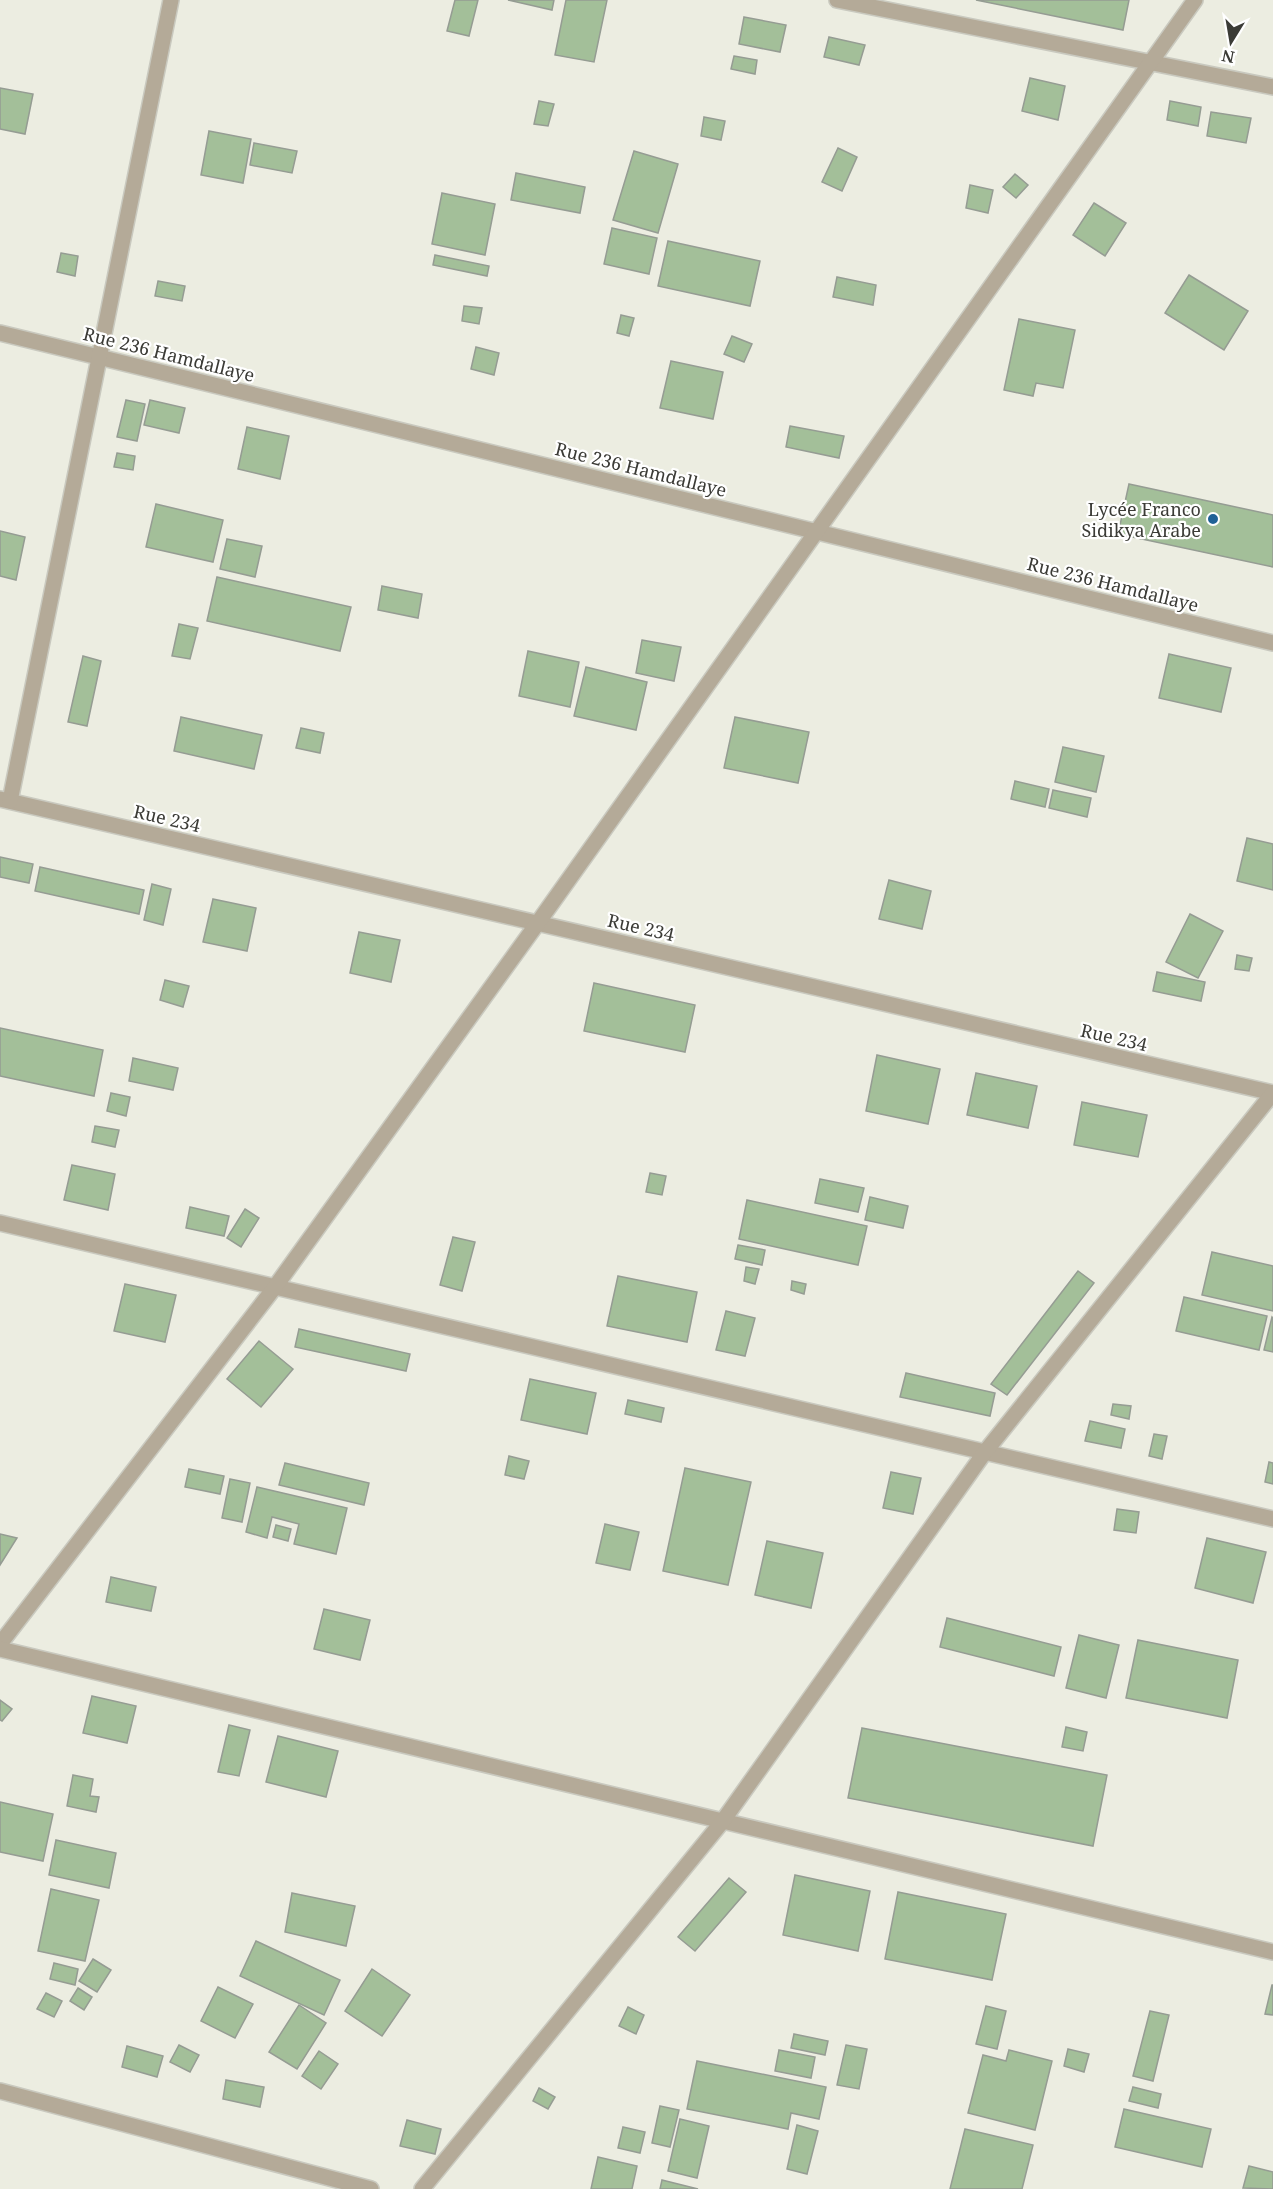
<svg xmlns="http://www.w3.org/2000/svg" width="1273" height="2189" viewBox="0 0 1273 2189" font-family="'Noto Serif',serif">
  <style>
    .building { fill: #a3bf99; stroke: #959c93; stroke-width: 1.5 }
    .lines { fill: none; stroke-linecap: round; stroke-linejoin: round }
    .minor-casing { stroke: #c9c9bf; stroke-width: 18 }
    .minor { stroke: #b4aa98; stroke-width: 15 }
    .poi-dot { fill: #1f6196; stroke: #fff; stroke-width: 2 }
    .labels { text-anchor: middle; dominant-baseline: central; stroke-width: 4.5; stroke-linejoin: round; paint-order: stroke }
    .street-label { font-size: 18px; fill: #3b3b36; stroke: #fff }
    .poi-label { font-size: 18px; fill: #3b3b36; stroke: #fff; text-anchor: end }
  </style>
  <rect width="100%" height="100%" fill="#ecede1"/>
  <g class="building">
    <path d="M455 0H478L469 36 447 31Z"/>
    <path d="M508 0H554L552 10Z"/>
    <path d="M566 0H607L594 62 555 55Z"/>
    <path d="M976 0H1129L1123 30Z"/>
    <path d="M744 17 786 25 780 52 739 44Z"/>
    <path d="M829 37 865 45 859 65 824 57Z"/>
    <path d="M734 56 757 60 755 74 731 69Z"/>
    <path d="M1030 78 1065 86 1058 120 1022 111Z"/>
    <path d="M0 88 33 94 25 134 0 129Z"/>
    <path d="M539 101 554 104 548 126 534 124Z"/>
    <path d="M1170 101 1201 107 1198 126 1167 120Z"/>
    <path d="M1211 112 1251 118 1246 143 1207 136Z"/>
    <path d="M704 117 725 121 721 140 701 136Z"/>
    <path d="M209 131 251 139 243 183 201 175Z"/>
    <path d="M254 143 297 151 292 173 250 165Z"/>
    <path d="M838 148 857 157 842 191 822 182Z"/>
    <path d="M634 151 678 164 658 233 613 220Z"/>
    <path d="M516 173 585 187 580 213 511 200Z"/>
    <path d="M1015 174 1028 185 1016 198 1003 187Z"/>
    <path d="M970 185 993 190 988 213 966 208Z"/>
    <path d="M442 193 495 204 485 255 432 244Z"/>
    <path d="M1094 203 1126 223 1105 256 1073 235Z"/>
    <path d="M612 228 657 238 649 274 604 264Z"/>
    <path d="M668 241 760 261 750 306 658 286Z"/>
    <path d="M61 253 78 256 75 276 57 272Z"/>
    <path d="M435 255 489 266 487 276 433 265Z"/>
    <path d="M1189 275 1248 311 1224 350 1165 313Z"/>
    <path d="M837 277 876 285 873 305 833 297Z"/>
    <path d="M158 281 185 286 182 301 155 296Z"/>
    <path d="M464 306 482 308 479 324 462 321Z"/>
    <path d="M621 315 634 318 629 336 617 333Z"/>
    <path d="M1019 319 1075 330 1063 388 1036 383 1033 396 1004 390Z"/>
    <path d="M732 336 752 344 744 362 724 354Z"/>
    <path d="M476 347 499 353 494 375 471 369Z"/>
    <path d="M671 361 723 372 713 419 660 408Z"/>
    <path d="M126 400 145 404 137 441 117 437Z"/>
    <path d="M150 400 185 408 179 433 144 425Z"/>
    <path d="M790 426 844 436 839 458 786 447Z"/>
    <path d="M247 427 289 436 280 479 238 469Z"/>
    <path d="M117 453 135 456 133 470 114 467Z"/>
    <path d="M1129 484 1273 515V567L1118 534Z"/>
    <path d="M156 504 223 520 213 562 146 547Z"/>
    <path d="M0 531 25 537 16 580 0 576Z"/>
    <path d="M227 539 262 546 255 577 220 569Z"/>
    <path d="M217 577 351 607 340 651 207 621Z"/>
    <path d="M382 586 422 594 418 618 378 610Z"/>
    <path d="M179 624 198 628 190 659 172 656Z"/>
    <path d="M642 640 681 647 674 681 636 673Z"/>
    <path d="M528 651 579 662 570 707 519 696Z"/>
    <path d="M1169 654 1231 668 1221 712 1159 698Z"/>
    <path d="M83 656 101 661 87 726 68 722Z"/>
    <path d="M586 667 647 682 636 730 574 716Z"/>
    <path d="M181 717 262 735 254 769 174 751Z"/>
    <path d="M735 717 809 732 798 783 724 768Z"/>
    <path d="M301 728 324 733 320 753 296 748Z"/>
    <path d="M1063 747 1104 756 1096 792 1055 782Z"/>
    <path d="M1015 781 1049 789 1045 807 1011 799Z"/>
    <path d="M1053 790 1091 798 1087 817 1049 808Z"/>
    <path d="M1247 838 1273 844V890L1237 881Z"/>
    <path d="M0 857 33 864 29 883 0 877Z"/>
    <path d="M40 867 144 890 139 914 35 891Z"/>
    <path d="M889 880 931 891 922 929 879 919Z"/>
    <path d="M152 884 171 889 163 925 144 920Z"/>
    <path d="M213 899 256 908 247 951 203 942Z"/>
    <path d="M1190 914 1223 931 1198 978 1166 962Z"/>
    <path d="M359 932 400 940 391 982 350 973Z"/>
    <path d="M1237 955 1252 958 1249 971 1235 969Z"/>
    <path d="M1157 972 1205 982 1201 1001 1153 991Z"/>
    <path d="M165 980 189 986 183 1007 160 1000Z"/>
    <path d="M594 983 695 1005 685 1052 584 1031Z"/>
    <path d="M0 1028 103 1050 94 1096 0 1076Z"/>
    <path d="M877 1055 940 1069 928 1124 866 1111Z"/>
    <path d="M133 1058 178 1068 173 1090 129 1081Z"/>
    <path d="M976 1073 1037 1086 1028 1128 967 1115Z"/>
    <path d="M111 1093 130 1097 126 1116 107 1111Z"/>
    <path d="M1082 1102 1147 1115 1138 1157 1074 1145Z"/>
    <path d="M95 1126 119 1130 115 1147 92 1142Z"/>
    <path d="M72 1165 115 1174 108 1210 64 1200Z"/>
    <path d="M650 1173 666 1176 662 1195 646 1192Z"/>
    <path d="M820 1179 864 1188 858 1212 815 1203Z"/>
    <path d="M870 1197 908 1206 903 1228 865 1220Z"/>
    <path d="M747 1200 867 1226 858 1265 739 1239Z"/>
    <path d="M190 1207 229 1216 224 1236 186 1228Z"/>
    <path d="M245 1209 259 1218 241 1247 227 1238Z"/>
    <path d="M453 1237 475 1242 462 1291 440 1285Z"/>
    <path d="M738 1245 765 1250 762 1265 735 1259Z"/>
    <path d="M1212 1252 1273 1266V1311L1202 1295Z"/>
    <path d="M746 1267 759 1269 755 1284 744 1281Z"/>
    <path d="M1078 1271 1094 1283 1007 1395 991 1384Z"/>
    <path d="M618 1276 697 1292 687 1342 607 1326Z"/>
    <path d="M792 1281 806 1284 804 1294 791 1290Z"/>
    <path d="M125 1284 176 1295 165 1342 114 1331Z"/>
    <path d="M1184 1297 1267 1316 1259 1350 1176 1331Z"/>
    <path d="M726 1311 755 1318 745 1356 716 1350Z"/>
    <path d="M1272 1317 1273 1318V1352L1264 1350Z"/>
    <path d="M299 1329 410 1354 406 1371 295 1347Z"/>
    <path d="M259 1341 293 1369 261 1407 227 1379Z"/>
    <path d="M906 1373 995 1393 990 1416 900 1397Z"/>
    <path d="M530 1379 596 1393 587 1434 521 1420Z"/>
    <path d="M628 1400 664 1408 661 1422 625 1414Z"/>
    <path d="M1113 1404 1131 1406 1129 1419 1111 1415Z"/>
    <path d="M1090 1421 1125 1429 1121 1448 1085 1441Z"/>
    <path d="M1154 1434 1167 1436 1162 1459 1149 1456Z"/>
    <path d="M509 1456 529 1461 524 1479 505 1475Z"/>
    <path d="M1269 1462 1273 1463V1484L1265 1482Z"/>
    <path d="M285 1463 369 1483 364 1505 279 1485Z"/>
    <path d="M685 1468 751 1482 728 1585 663 1571Z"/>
    <path d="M189 1469 224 1476 220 1494 185 1487Z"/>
    <path d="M891 1472 921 1478 913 1514 883 1508Z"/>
    <path d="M230 1479 250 1483 242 1522 222 1518Z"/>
    <path d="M257 1487 347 1508 336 1554 294 1544 299 1524 272 1517 267 1538 246 1532Z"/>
    <path d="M1117 1509 1139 1512 1136 1533 1114 1530Z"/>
    <path d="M605 1524 639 1532 630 1570 596 1563Z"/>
    <path d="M276 1525 291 1529 288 1541 273 1537Z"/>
    <path d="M0 1534 17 1538 0 1565Z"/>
    <path d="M1207 1538 1266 1552 1253 1603 1195 1588Z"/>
    <path d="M767 1541 823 1553 811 1608 755 1595Z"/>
    <path d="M111 1577 156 1587 151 1611 106 1602Z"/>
    <path d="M324 1609 370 1620 360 1660 314 1649Z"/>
    <path d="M947 1618 1061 1647 1054 1676 940 1647Z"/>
    <path d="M1079 1635 1119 1645 1106 1698 1066 1688Z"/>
    <path d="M1138 1640 1238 1660 1227 1718 1126 1698Z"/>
    <path d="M92 1696 136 1706 127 1743 83 1733Z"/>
    <path d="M0 1700 12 1709 2 1721 0 1720Z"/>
    <path d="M229 1725 250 1730 239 1776 218 1772Z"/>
    <path d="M1066 1727 1087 1732 1083 1751 1062 1747Z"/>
    <path d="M862 1728 1107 1775 1093 1846 848 1798Z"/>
    <path d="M278 1736 338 1751 326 1797 266 1782Z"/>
    <path d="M73 1775 93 1779 90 1796 99 1797 96 1812 67 1806Z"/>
    <path d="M0 1802 53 1814 43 1861 0 1852Z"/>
    <path d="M56 1840 116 1853 109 1888 49 1875Z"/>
    <path d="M795 1875 870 1891 858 1951 783 1935Z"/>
    <path d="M729 1878 746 1892 695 1951 678 1937Z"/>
    <path d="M51 1889 99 1900 85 1961 38 1951Z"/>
    <path d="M898 1892 1006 1914 992 1980 885 1959Z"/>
    <path d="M292 1893 355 1906 346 1946 285 1932Z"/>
    <path d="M256 1941 340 1980 324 2015 240 1976Z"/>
    <path d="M93 1959 111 1970 97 1992 79 1981Z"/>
    <path d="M54 1963 78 1969 75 1985 50 1979Z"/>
    <path d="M372 1969 410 1995 382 2036 345 2011Z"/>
    <path d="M1272 1985H1273V2015L1265 2014Z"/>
    <path d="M218 1987 253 2004 235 2038 201 2021Z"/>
    <path d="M78 1988 92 1997 84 2010 70 2001Z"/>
    <path d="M46 1993 62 2001 54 2017 37 2009Z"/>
    <path d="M299 2005 326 2023 297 2069 269 2052Z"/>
    <path d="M986 2006 1006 2011 997 2049 976 2044Z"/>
    <path d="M628 2007 644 2015 636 2034 619 2026Z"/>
    <path d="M1150 2011 1169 2015 1153 2081 1133 2076Z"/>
    <path d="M794 2034 828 2041 825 2055 791 2048Z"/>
    <path d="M179 2045 199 2055 190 2072 170 2062Z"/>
    <path d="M846 2045 867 2049 859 2089 837 2085Z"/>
    <path d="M127 2046 163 2056 157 2077 122 2067Z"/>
    <path d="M1068 2049 1089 2054 1084 2072 1064 2066Z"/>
    <path d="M779 2050 815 2057 811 2078 775 2071Z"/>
    <path d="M1009 2050 1052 2061 1035 2130 968 2113 983 2055 1006 2061Z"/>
    <path d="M319 2051 338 2064 321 2089 302 2076Z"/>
    <path d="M697 2061 826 2087 819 2119 791 2113 788 2129 687 2109Z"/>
    <path d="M226 2080 264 2087 260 2107 223 2099Z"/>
    <path d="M1133 2087 1161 2094 1158 2108 1129 2101Z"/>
    <path d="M539 2088 555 2097 548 2109 533 2101Z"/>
    <path d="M660 2106 679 2110 670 2147 652 2143Z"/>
    <path d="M1124 2109 1211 2129 1202 2167 1115 2147Z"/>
    <path d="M680 2119 709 2126 697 2178 668 2171Z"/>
    <path d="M407 2120 441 2129 435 2154 400 2146Z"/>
    <path d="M797 2125 818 2131 807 2174 787 2169Z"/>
    <path d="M623 2127 645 2132 640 2153 618 2148Z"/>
    <path d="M965 2129 1033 2145 1022 2189H950Z"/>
    <path d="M598 2157 637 2166 632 2189H591Z"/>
    <path d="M1249 2166 1273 2172V2189L1243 2188Z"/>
    <path d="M662 2180 698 2189H660Z"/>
  </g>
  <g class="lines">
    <defs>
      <g id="minor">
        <path d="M837 0 1273 87"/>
        <path d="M0 333 1273 643"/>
        <path d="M0 799 1273 1093"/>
        <path d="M10 801 171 0"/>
        <path d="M0 1223 1273 1519"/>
        <path d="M0 1644 275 1287 537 924 1195 0"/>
        <path d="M0 1649 1273 1952"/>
        <path d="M0 2091 371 2189"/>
        <path d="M422 2189 722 1822 985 1452 1273 1093"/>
      </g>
    </defs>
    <use href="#minor" class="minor-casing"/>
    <use href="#minor" class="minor"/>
  </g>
  <circle class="poi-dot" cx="1213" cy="519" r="6"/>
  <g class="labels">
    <g class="street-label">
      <text transform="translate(169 354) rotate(14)">Rue 236 Hamdallaye</text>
      <text transform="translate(641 469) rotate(14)">Rue 236 Hamdallaye</text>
      <text transform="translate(1113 584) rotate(14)">Rue 236 Hamdallaye</text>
      <text transform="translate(167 818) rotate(13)">Rue 234</text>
      <text transform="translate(641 927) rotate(13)">Rue 234</text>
      <text transform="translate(1114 1037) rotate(13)">Rue 234</text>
    </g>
    <g class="poi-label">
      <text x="1201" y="509">Lycée Franco<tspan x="1201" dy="21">Sidikya Arabe</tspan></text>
    </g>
  </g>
  <g transform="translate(1231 42) rotate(191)" stroke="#ffffff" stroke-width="4.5" paint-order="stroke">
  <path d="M0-4.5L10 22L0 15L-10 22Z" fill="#3b3b36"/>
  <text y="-9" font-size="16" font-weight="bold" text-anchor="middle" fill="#3b3b36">N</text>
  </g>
</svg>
